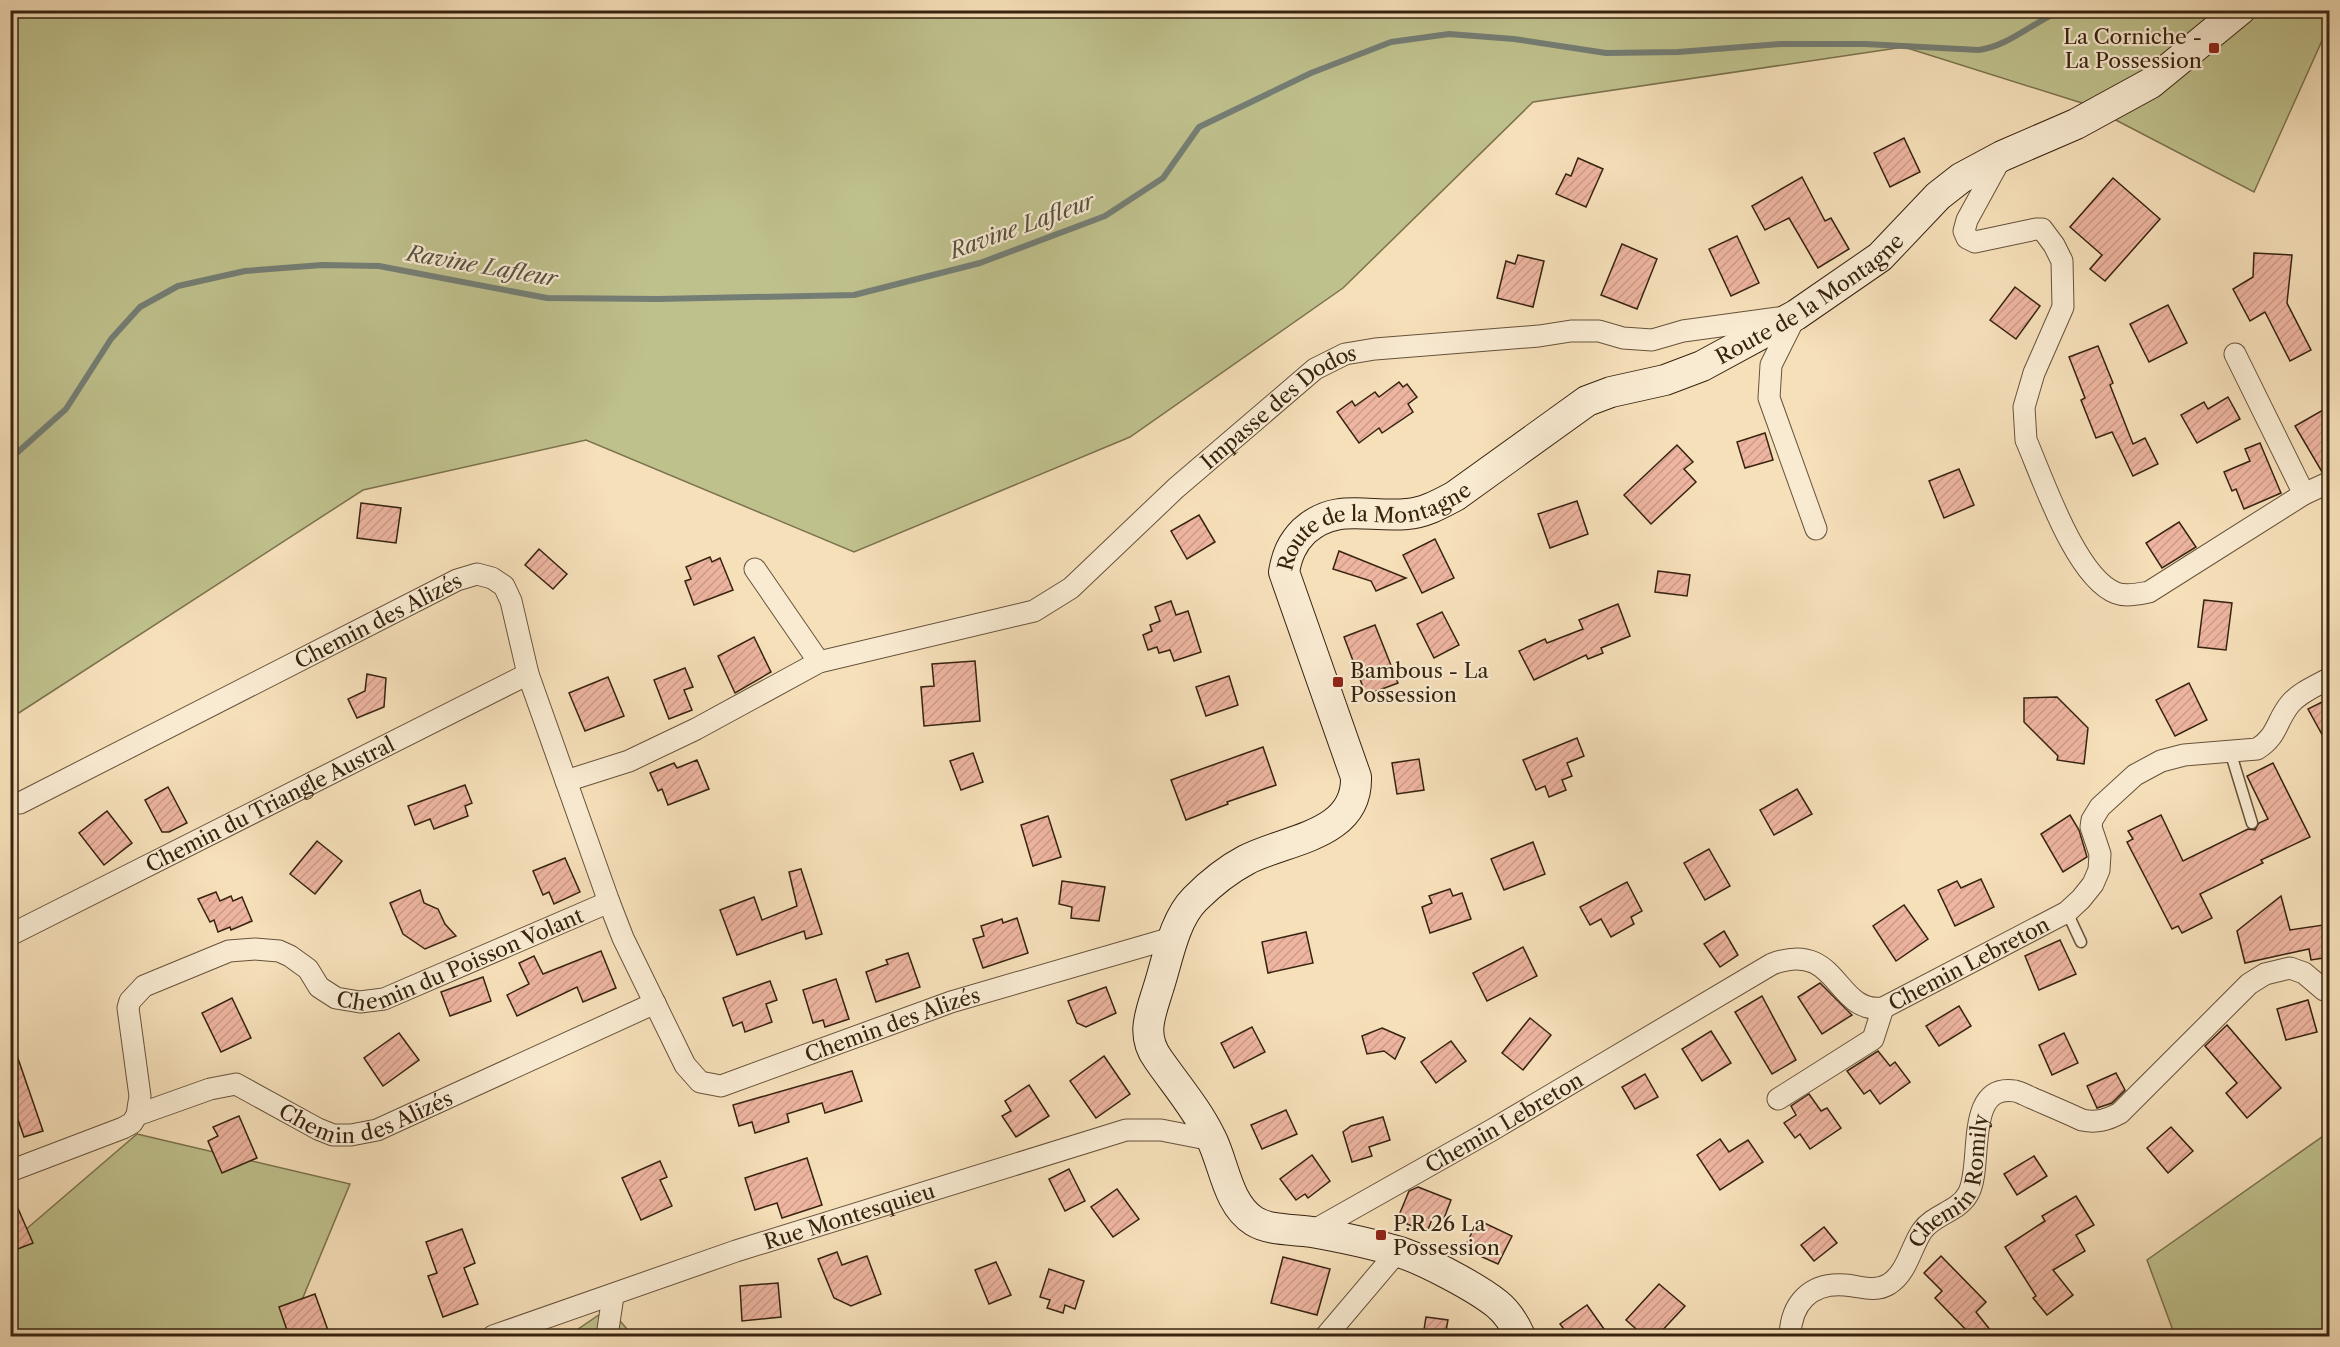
<svg xmlns="http://www.w3.org/2000/svg" width="2340" height="1347" viewBox="0 0 2340 1347" font-family="'Libre Caslon Text',serif">
  <style>
    .grass { fill: #bfc18d; stroke: #7b724e; stroke-width: 1.5 }
    .lines { fill: none; stroke-linecap: round; stroke-linejoin: round }
    .stream { stroke: #757e75; stroke-width: 6 }
    .building { fill: url(#building-hatch); stroke: #372310; stroke-width: 1.5 }
    .lane-casing { stroke: #67523a; stroke-width: 13 }
    .street-casing { stroke: #67523a; stroke-width: 23 }
    .secondary-casing { stroke: #372310; stroke-width: 32 }
    .lane { stroke: #f9ebd2; stroke-width: 10 }
    .street { stroke: #f9ebd2; stroke-width: 21 }
    .secondary { stroke: #f9ebd2; stroke-width: 30 }
    .poi-dot { fill: #8f2418; stroke: #f9ebd2; stroke-width: 2 }
    .labels { text-anchor: middle; dominant-baseline: central; stroke-width: 4.5; stroke-linejoin: round; paint-order: stroke }
    .poi-label { font-size: 21px; fill: #372310; stroke: #f9ebd2; text-anchor: start }
    .street-label { font-size: 21px; fill: #372310; stroke: #f9ebd2 }
    .water-label { font-size: 22px; font-style: italic; fill: #565142; stroke: #f9ebd2 }
  </style>
  <defs>
    <pattern id="building-hatch" width="6" height="6" patternUnits="userSpaceOnUse" patternTransform="scale(1.5)"><rect width="6" height="6" fill="#eeb5a0"/><path d="M-1 1l2-2M0 6l6-6M5 7l2-2" fill="none" stroke="#cd9b89"/></pattern>
  </defs>
  <rect width="100%" height="100%" fill="#f6e0ba"/>
  <filter id="stains"><feTurbulence type="fractalNoise" baseFrequency=".00333" numOctaves="4"/><feColorMatrix values="0 0 0 0 .2 0 0 0 0 .09 0 0 0 0 .02 0 0 0 .5 -.17"/></filter>
  <radialGradient id="worn" r=".72"><stop offset=".6" stop-color="#630" stop-opacity="0"/><stop offset="1" stop-color="#630" stop-opacity=".3"/></radialGradient>
  <g class="grass">
    <path d="M11 11H2329V25L2254 192 2085 104 1904 47 1533 102 1343 288 1130 437 854 552 586 440 363 490 11 718Z"/>
    <path d="M2329 1132V1336H2175L2147 1260Z"/>
    <path d="M137 1134 350 1184 287 1336H11L10 1243Z"/>
    <path d="M609 1308 633 1336H568Z"/>
  </g>
  <g class="lines">
    <path class="stream" d="M10 459 66 409 111 339 140 307 178 286 245 271 322 265 379 266 547 298 658 299 854 295 980 263 1105 216 1163 178 1199 127 1311 73 1391 42 1449 34 1514 39 1606 53 1678 52 1781 44H1865L1979 50C2009 46 2034 21 2063 10"/>
  </g>
  <g class="building">
    <path d="M1904 138 1920 172 1890 187 1874 153Z"/>
    <path d="M1578 158 1603 169 1586 207 1556 194 1566 174 1571 176Z"/>
    <path d="M1802 177 1825 221 1831 218 1849 249 1818 268 1789 218 1765 230 1752 206Z"/>
    <path d="M2113 178 2160 219 2105 281 2090 269 2102 255 2070 227Z"/>
    <path d="M1737 236 1759 283 1731 296 1709 249Z"/>
    <path d="M1622 244 1657 259 1637 309 1601 295Z"/>
    <path d="M2254 253 2292 255 2287 303 2311 350 2290 361 2265 312 2250 321 2233 289 2253 277Z"/>
    <path d="M1518 255 1544 261 1533 307 1497 298 1506 261 1515 264Z"/>
    <path d="M2015 287 2040 306 2016 339 1990 320Z"/>
    <path d="M2168 305 2187 343 2149 362 2130 324Z"/>
    <path d="M2098 346 2113 383 2110 385 2133 444 2145 438 2158 464 2133 476 2112 432 2096 438 2081 400 2085 398 2069 357Z"/>
    <path d="M1399 382 1403 387 1407 384 1417 397 1408 404 1413 412 1382 433 1379 428 1359 443 1337 412 1352 401 1355 406 1375 392 1379 397Z"/>
    <path d="M2228 397 2240 419 2197 443 2181 415 2204 402 2208 409Z"/>
    <path d="M2323 410 2330 420V470L2322 472 2295 426Z"/>
    <path d="M1765 433 1773 460 1745 468 1737 442Z"/>
    <path d="M2260 443 2281 493 2244 509 2236 489 2232 491 2224 472 2250 461 2245 449Z"/>
    <path d="M1677 445 1693 462 1684 469 1696 482 1651 524 1624 495Z"/>
    <path d="M1959 469 1974 505 1944 518 1929 481Z"/>
    <path d="M1577 501 1588 534 1550 548 1538 514Z"/>
    <path d="M361 503 401 508 396 543 357 538Z"/>
    <path d="M1199 515 1215 542 1187 559 1171 531Z"/>
    <path d="M2179 522 2196 547 2162 568 2146 543Z"/>
    <path d="M1435 539 1454 578 1422 593 1403 555Z"/>
    <path d="M539 549 567 574 553 589 525 565Z"/>
    <path d="M1339 551 1406 578 1376 591 1371 581 1333 569Z"/>
    <path d="M710 557 712 562 720 558 733 590 694 605 685 581 691 579 686 567Z"/>
    <path d="M1658 571 1690 575 1687 596 1655 592Z"/>
    <path d="M2204 600 2232 603 2226 650 2198 647Z"/>
    <path d="M1171 601 1176 615 1188 611 1201 652 1174 661 1170 650 1159 653 1157 647 1148 650 1143 635 1152 631 1150 625 1160 621 1155 607Z"/>
    <path d="M1618 604 1630 636 1601 648 1603 653 1588 659 1586 655 1534 680 1519 651 1545 639 1547 643 1583 629 1579 620Z"/>
    <path d="M1442 612 1459 645 1434 658 1417 624Z"/>
    <path d="M1375 625 1398 683 1366 695 1344 637Z"/>
    <path d="M754 637 771 672 735 693 718 656Z"/>
    <path d="M975 661 980 721 924 726 921 687 934 686 932 664Z"/>
    <path d="M685 668 693 687 684 690 692 710 669 719 654 680Z"/>
    <path d="M367 674 386 678 384 707 357 718 348 699 365 691Z"/>
    <path d="M1229 676 1238 705 1206 716 1196 687Z"/>
    <path d="M608 677 624 716 585 731 569 693Z"/>
    <path d="M2189 683 2207 720 2175 736 2156 700Z"/>
    <path d="M2057 697 2088 728 2084 764 2057 760 2058 756 2024 722V698Z"/>
    <path d="M2330 698V749L2308 709Z"/>
    <path d="M1577 738 1584 756 1567 763 1572 776 1562 780 1566 790 1549 797 1545 786 1536 790 1523 760Z"/>
    <path d="M1263 747 1276 785 1227 802 1228 804 1186 820 1171 780Z"/>
    <path d="M973 753 983 782 961 790 950 761Z"/>
    <path d="M1419 759 1424 790 1397 794 1392 763Z"/>
    <path d="M697 760 709 789 668 805 662 789 658 791 650 773 674 763 677 768Z"/>
    <path d="M2273 763 2310 837 2261 860 2263 863 2200 894 2212 918 2182 933 2178 926 2172 929 2127 842 2133 839 2128 831 2161 815 2183 861 2248 829 2255 830 2259 823 2268 819 2247 776Z"/>
    <path d="M465 785 472 803 465 806 468 816 434 829 430 819 415 825 408 806Z"/>
    <path d="M168 787 187 823 169 832H162L145 800Z"/>
    <path d="M1797 789 1812 814 1774 835 1760 810Z"/>
    <path d="M107 811 132 843 104 865 79 833Z"/>
    <path d="M2070 815 2079 830 2087 857 2063 872 2041 834Z"/>
    <path d="M1048 816 1061 857 1033 866 1021 825Z"/>
    <path d="M317 841 342 861 315 894 290 874Z"/>
    <path d="M1533 842 1545 874 1504 890 1491 859Z"/>
    <path d="M1709 849 1730 886 1705 900 1684 863Z"/>
    <path d="M565 858 580 892 554 904 549 892 543 895 533 871Z"/>
    <path d="M801 869 822 934 806 939 804 931 737 955 720 910 754 897 762 920 797 906 789 872Z"/>
    <path d="M1981 879 1994 907 1955 926 1938 890 1957 881 1961 888Z"/>
    <path d="M1062 881 1105 887 1099 921 1071 918 1072 907 1059 904Z"/>
    <path d="M1627 882 1642 911 1631 917 1634 924 1611 937 1601 919 1590 925 1580 907Z"/>
    <path d="M1450 889 1453 896 1462 893 1471 919 1430 933 1422 907 1432 903 1429 896Z"/>
    <path d="M420 890 424 903 438 909 445 924 456 936 425 949 403 934 390 903Z"/>
    <path d="M216 892 220 901 231 896 233 901 242 897 252 921 231 930 230 927 218 932 214 920 210 922 198 899Z"/>
    <path d="M2281 896 2290 930 2330 924V957L2311 960 2309 949 2245 963 2237 931Z"/>
    <path d="M1904 905 1928 939 1896 961 1873 926Z"/>
    <path d="M1017 918 1028 953 983 968 973 939 984 936 981 926 1002 919 1003 923Z"/>
    <path d="M1724 931 1738 955 1720 967 1704 944Z"/>
    <path d="M1306 932 1313 963 1268 973 1262 942Z"/>
    <path d="M2060 940 2076 974 2039 990 2025 956Z"/>
    <path d="M1523 947 1537 976 1487 1001 1473 973Z"/>
    <path d="M601 951 616 988 583 1002 577 987 517 1016 507 995 529 984 519 963 534 956 543 974Z"/>
    <path d="M908 953 920 987 876 1002 866 972 888 964 886 960Z"/>
    <path d="M483 977 491 1001 450 1016 441 992Z"/>
    <path d="M836 979 849 1019 825 1027 823 1020 813 1023 803 990Z"/>
    <path d="M770 981 777 1000 766 1004 772 1022 745 1032 742 1022 733 1026 723 998Z"/>
    <path d="M1820 983 1852 1015 1822 1034 1798 997Z"/>
    <path d="M1106 987 1116 1013 1086 1027 1077 1023 1068 1001Z"/>
    <path d="M1762 996 1796 1060 1772 1074 1735 1012Z"/>
    <path d="M232 998 251 1038 221 1052 202 1013Z"/>
    <path d="M2308 1000 2317 1032 2286 1040 2277 1009Z"/>
    <path d="M1959 1006 1971 1026 1939 1046 1926 1026Z"/>
    <path d="M1530 1018 1551 1035 1523 1070 1502 1053Z"/>
    <path d="M2227 1025 2281 1088 2247 1118 2226 1093 2237 1083 2205 1046Z"/>
    <path d="M1252 1027 1265 1052 1234 1068 1221 1043Z"/>
    <path d="M1382 1028 1405 1038 1395 1059 1384 1051 1367 1054 1362 1036Z"/>
    <path d="M1711 1031 1731 1063 1702 1081 1682 1049Z"/>
    <path d="M399 1033 419 1060 383 1086 364 1058Z"/>
    <path d="M2064 1033 2078 1063 2052 1075 2039 1045Z"/>
    <path d="M1451 1041 1466 1061 1436 1083 1421 1062Z"/>
    <path d="M13 1044 43 1131 24 1137 10 1097V1045Z"/>
    <path d="M1878 1051 1890 1066 1895 1062 1910 1082 1880 1104 1870 1090 1864 1094 1847 1071Z"/>
    <path d="M1104 1056 1130 1094 1096 1118 1070 1081Z"/>
    <path d="M852 1071 862 1101 825 1113 822 1103 787 1114 789 1122 755 1133 752 1122 739 1126 733 1105Z"/>
    <path d="M2116 1073 2125 1090 2112 1103 2097 1108 2087 1086Z"/>
    <path d="M1645 1074 1658 1097 1635 1109 1622 1087Z"/>
    <path d="M1029 1085 1049 1116 1016 1137 1002 1116 1011 1111 1005 1101Z"/>
    <path d="M1809 1094 1821 1111 1827 1108 1841 1128 1810 1149 1800 1134 1795 1138 1784 1123 1796 1115 1791 1106Z"/>
    <path d="M1286 1110 1297 1134 1262 1149 1251 1125Z"/>
    <path d="M239 1116 257 1158 222 1173 208 1141 218 1136 213 1127Z"/>
    <path d="M1383 1117 1390 1140 1369 1147 1372 1156 1352 1162 1343 1132 1351 1126Z"/>
    <path d="M2171 1127 2193 1151 2168 1173 2147 1148Z"/>
    <path d="M1720 1139 1729 1152 1748 1140 1763 1162 1720 1190 1697 1155Z"/>
    <path d="M1312 1155 1330 1181 1308 1198 1305 1194 1296 1200 1280 1179Z"/>
    <path d="M2034 1156 2047 1176 2017 1195 2004 1174Z"/>
    <path d="M807 1158 822 1205 782 1218 777 1203 755 1210 745 1178Z"/>
    <path d="M660 1161 667 1177 660 1180 672 1206 641 1220 622 1178Z"/>
    <path d="M1069 1169 1085 1201 1065 1211 1049 1179Z"/>
    <path d="M1418 1187 1451 1200 1443 1221 1433 1217 1427 1232 1397 1220 1409 1191Z"/>
    <path d="M1117 1189 1139 1219 1113 1237 1091 1207Z"/>
    <path d="M10 1190 33 1243 10 1252Z"/>
    <path d="M2076 1196 2094 1225 2076 1235 2085 1251 2053 1270 2073 1295 2047 1315 2033 1298 2036 1296 2005 1247 2045 1221 2042 1216Z"/>
    <path d="M1478 1220 1512 1236 1498 1264 1464 1249Z"/>
    <path d="M1824 1227 1837 1243 1814 1261 1801 1245Z"/>
    <path d="M462 1229 475 1263 464 1268 478 1304 443 1317 428 1276 437 1273 426 1242Z"/>
    <path d="M837 1252 842 1265 867 1256 881 1294 851 1306 834 1298 818 1259Z"/>
    <path d="M1941 1256 1986 1302 1976 1312 1995 1336H1972L1935 1298 1942 1291 1924 1273Z"/>
    <path d="M1283 1257 1330 1269 1317 1315 1271 1303Z"/>
    <path d="M996 1262 1011 1295 989 1304 975 1270Z"/>
    <path d="M1049 1269 1084 1281 1075 1309 1065 1305 1063 1313 1047 1308 1050 1300 1040 1297Z"/>
    <path d="M778 1283 781 1317 742 1321 740 1286Z"/>
    <path d="M1659 1284 1685 1306 1657 1336H1644L1626 1320Z"/>
    <path d="M315 1294 330 1336H289L279 1307Z"/>
    <path d="M1587 1305 1609 1336H1569L1560 1324Z"/>
    <path d="M1426 1317 1448 1320 1445 1336H1423Z"/>
  </g>
  <g class="lines">
    <defs>
      <g id="lane">
        <path d="M2230 751 2252 823"/>
        <path d="M2067 912 2081 942"/>
      </g>
      <g id="street">
        <path d="M2002 156 1967 220 1964 231 1967 238 1975 242 2036 229H2042L2054 245 2062 261 2063 307 2034 373 2024 407 2026 440C2043 479 2076 578 2116 593 2126 597 2138 594 2149 592L2304 494 2330 482"/>
        <path d="M1796 315 1771 365 1769 398 1816 529"/>
        <path d="M2235 354 2304 494"/>
        <path d="M755 569 819 662"/>
        <path id="s1" d="M566 781 629 761 696 729 819 662 1034 611 1071 588 1176 488 1315 369 1345 354 1375 349 1539 336 1571 331H1599L1623 338 1652 340 1683 331 1778 318"/>
        <path id="s2" d="M20 803 457 580 477 574 492 578 504 586 511 601 528 674 609 902 623 938 685 1065 700 1082 721 1086 951 1002 1175 937"/>
        <path id="s3" d="M10 935 528 674"/>
        <path d="M1778 1099 1873 1039 1883 1008"/>
        <path id="s4" d="M137 1115 140 1096 128 1008 130 1001 144 986 229 951 255 949 279 951 290 956 308 969 319 987 336 998 360 1002 384 999 609 902"/>
        <path id="s5" d="M10 1171 123 1128 132 1123 137 1115 210 1089 236 1084 318 1129 333 1135H351L377 1130 655 1003"/>
        <path id="s6" d="M1311 1232 1492 1130 1772 964C1839 939 1834 1014 1883 1008L2067 912 2081 899 2093 884 2099 870 2100 854 2091 827 2092 820 2100 807 2135 775 2161 761 2184 755 2257 749C2278 736 2276 721 2290 704 2300 692 2316 686 2330 678"/>
        <path id="s7" d="M493 1336 736 1251 1126 1130H1161L1212 1140"/>
        <path d="M607 1336 613 1296"/>
        <path d="M1326 1336 1398 1251"/>
        <path id="s8" d="M1790 1336C1791 1304 1810 1282 1845 1285 1860 1286 1875 1293 1889 1284 1907 1273 1911 1247 1922 1231 1934 1214 1958 1212 1968 1194 1984 1167 1963 1083 2015 1091 2020 1092 2027 1096 2032 1098 2048 1105 2065 1112 2082 1120 2097 1123 2107 1120 2120 1113L2249 984 2265 974 2290 968 2304 973 2324 990 2330 991"/>
      </g>
      <g id="secondary">
        <path id="s9" d="M1520 1336C1515 1325 1507 1312 1497 1304 1476 1287 1421 1258 1396 1251 1369 1243 1340 1237 1312 1232 1294 1229 1270 1231 1254 1221 1227 1204 1224 1163 1211 1138 1197 1109 1176 1085 1158 1059 1140 1034 1151 1013 1159 986 1168 958 1174 920 1195 899 1209 885 1229 869 1246 860 1286 839 1358 836 1356 777L1284 572C1287 555 1292 543 1304 531 1336 502 1369 518 1407 514 1424 513 1440 504 1455 496L1587 401 1611 392 1665 380 1702 366 1796 315 1880 257 1938 196 1961 178 2002 156 2076 124 2151 83 2240 10"/>
      </g>
    </defs>
    <use href="#lane" class="lane-casing"/>
    <use href="#street" class="street-casing"/>
    <use href="#secondary" class="secondary-casing"/>
    <use href="#lane" class="lane"/>
    <use href="#street" class="street"/>
    <use href="#secondary" class="secondary"/>
  </g>
  <g class="poi-dot">
    <rect x="2208" y="42" width="12" height="12" rx="3"/>
    <rect x="1332" y="676" width="12" height="12" rx="3"/>
    <rect x="1375" y="1229" width="12" height="12" rx="3"/>
  </g>
  <g class="labels">
    <g class="poi-label">
      <text x="2202" y="36" text-anchor="end">La Corniche -<tspan x="2202" dy="24">La Possession</tspan></text>
      <text x="1350" y="670">Bambous - La<tspan x="1350" dy="24">Possession</tspan></text>
      <text x="1393" y="1223">P.R 26 La<tspan x="1393" dy="24">Possession</tspan></text>
    </g>
    <g class="street-label">
      <text stroke="none"><textPath href="#s9" startOffset="1708">Route de la Montagne</textPath></text>
      <text stroke="none"><textPath href="#s1" startOffset="822">Impasse des Dodos</textPath></text>
      <text stroke="none"><textPath href="#s9" startOffset="1204">Route de la Montagne</textPath></text>
      <text stroke="none"><textPath href="#s2" startOffset="402">Chemin des Alizés</textPath></text>
      <text stroke="none"><textPath href="#s3" startOffset="291">Chemin du Triangle Austral</textPath></text>
      <text stroke="none"><textPath href="#s4" startOffset="486">Chemin du Poisson Volant</textPath></text>
      <text stroke="none"><textPath href="#s6" startOffset="759">Chemin Lebreton</textPath></text>
      <text stroke="none"><textPath href="#s2" startOffset="1281">Chemin des Alizés</textPath></text>
      <text stroke="none"><textPath href="#s5" startOffset="388">Chemin des Alizés</textPath></text>
      <text stroke="none"><textPath href="#s6" startOffset="222">Chemin Lebreton</textPath></text>
      <text stroke="none"><textPath href="#s8" startOffset="256">Chemin Romily</textPath></text>
      <text stroke="none"><textPath href="#s7" startOffset="376">Rue Montesquieu</textPath></text>
    </g>
    <g class="water-label">
      <text transform="translate(1022 226) rotate(-20)">Ravine Lafleur</text>
      <text transform="translate(482 266) rotate(10)">Ravine Lafleur</text>
    </g>
  </g>
  <rect width="2340" height="1347" fill="none" stroke="#f6e0ba" stroke-width="36"/>
  <rect x="12" y="12" width="2316" height="1323" fill="none" stroke="#372310" stroke-width="3"/>
  <rect x="18" y="18" width="2304" height="1311" fill="none" stroke="#372310" stroke-width="1.5"/>
  <rect width="100%" height="100%" filter="url(#stains)"/>
  <rect width="100%" height="100%" fill="url(#worn)"/>
</svg>
